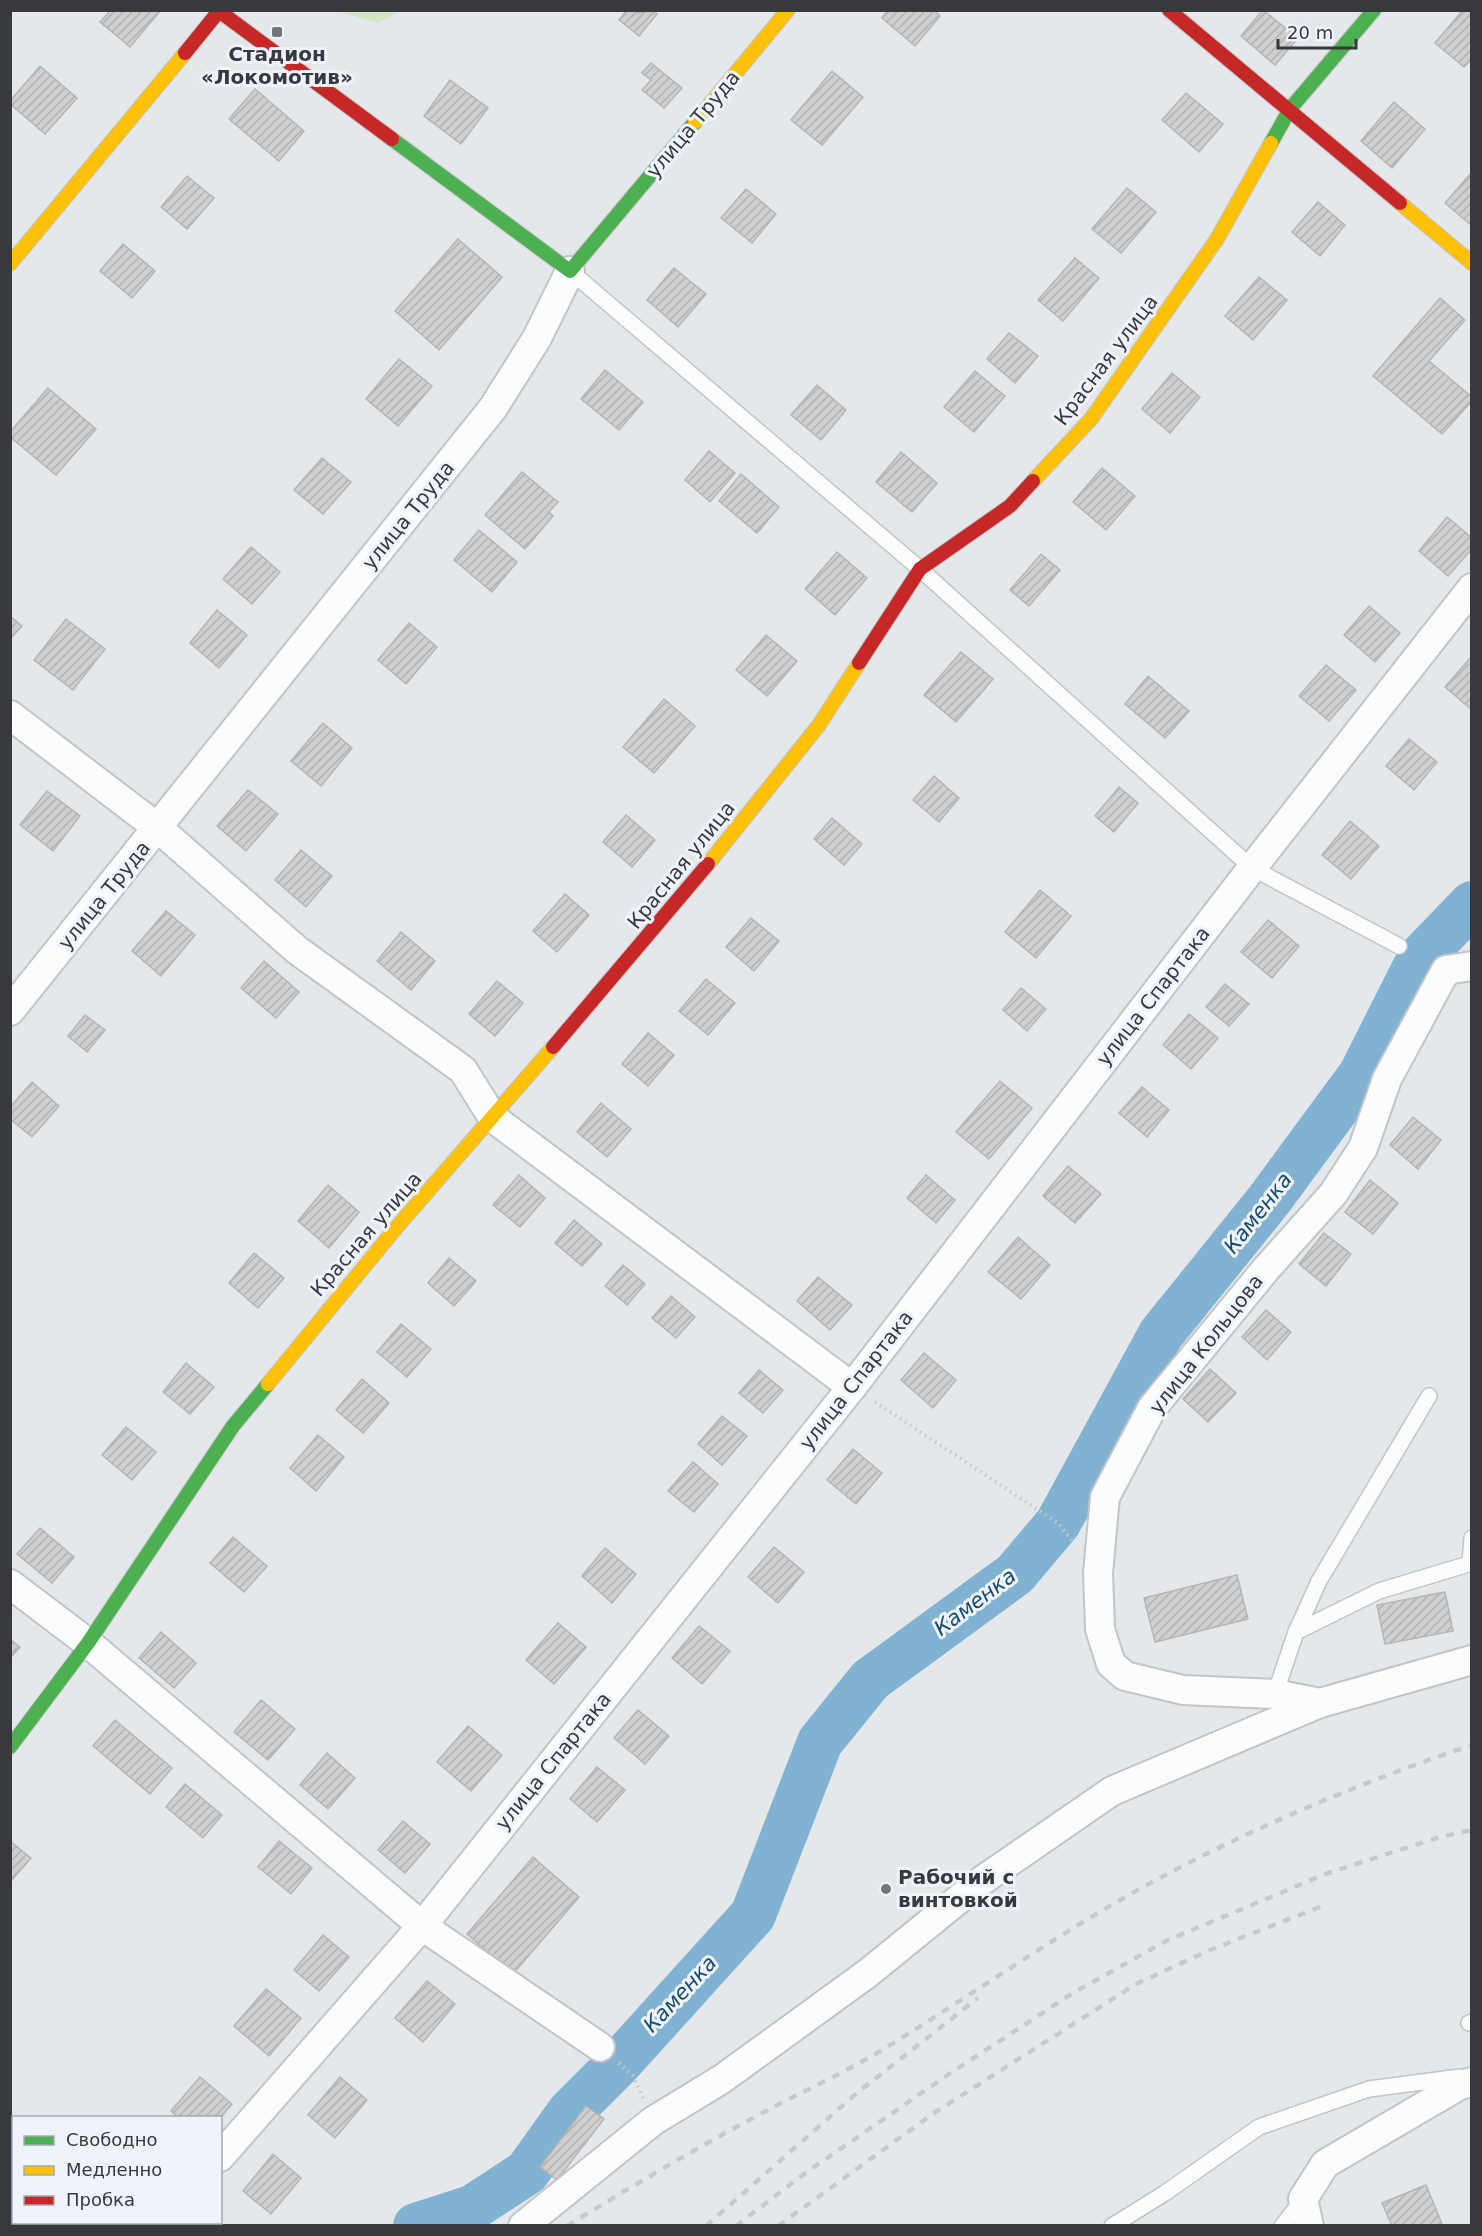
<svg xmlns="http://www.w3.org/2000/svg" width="1482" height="2236" viewBox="0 0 1482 2236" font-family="'DejaVu Sans',sans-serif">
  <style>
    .green { fill: #d3e5c2 }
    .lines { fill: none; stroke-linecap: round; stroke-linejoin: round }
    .river { stroke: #82b2d2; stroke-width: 46 }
    .building { fill: url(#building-hatch); stroke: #b5b5b6; stroke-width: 1.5 }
    .lane-casing { stroke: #c2c4c7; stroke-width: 18 }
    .street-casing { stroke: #c2c4c7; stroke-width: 32 }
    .fast-casing { stroke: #c2c4c7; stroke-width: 16 }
    .slow-casing { stroke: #c2c4c7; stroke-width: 16 }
    .jam-casing { stroke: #c2c4c7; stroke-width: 16 }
    .path { stroke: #c6c7c8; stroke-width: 4; stroke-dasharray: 1.5 4.5; stroke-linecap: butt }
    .lane { stroke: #fbfcfc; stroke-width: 15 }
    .street { stroke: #fbfcfc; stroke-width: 28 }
    .fast { stroke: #4caf50; stroke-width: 14 }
    .slow { stroke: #ffc107; stroke-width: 14 }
    .jam { stroke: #c62828; stroke-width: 14 }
    .rail { stroke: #c9c9ca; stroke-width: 4.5; stroke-dasharray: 8 8; stroke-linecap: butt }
    .poi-dot { fill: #747679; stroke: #eff4fc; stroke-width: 2 }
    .labels { text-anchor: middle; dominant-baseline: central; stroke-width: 6; stroke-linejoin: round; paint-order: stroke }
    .poi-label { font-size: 20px; font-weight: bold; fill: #37393c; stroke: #eff4fc }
    .street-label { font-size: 20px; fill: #37393c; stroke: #eff4fc }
    .water-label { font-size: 21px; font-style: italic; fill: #184b6b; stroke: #eff4fc }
  </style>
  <defs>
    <pattern id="building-hatch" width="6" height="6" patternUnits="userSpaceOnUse" patternTransform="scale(1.5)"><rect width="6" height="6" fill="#cfcfcf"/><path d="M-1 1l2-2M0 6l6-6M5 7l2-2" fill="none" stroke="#b2b2b3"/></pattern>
  </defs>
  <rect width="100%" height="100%" fill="#e5e8eb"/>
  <path class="green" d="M337 11H400L378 23Z"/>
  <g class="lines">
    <path class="river" d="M416 2226 472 2208 527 2172 570 2112 619 2063 753 1915 820 1742 870 1680 1015 1574 1058 1523 1161 1334 1269 1200 1361 1075 1420 958 1472 904"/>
  </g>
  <g class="building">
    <path d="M111 10H161L130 47 100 22Z"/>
    <path d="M627 10 639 13 654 10 657 14 639 36 619 20Z"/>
    <path d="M888 10H934L940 16 915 46 882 18Z"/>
    <path d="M1263 10 1298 38 1275 65 1241 36Z"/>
    <path d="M1463 10 1472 11V59L1464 67 1435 43Z"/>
    <path d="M651 63 682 88 664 108 642 90 651 80 642 73Z"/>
    <path d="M40 66 77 98 45 134 10 104V101Z"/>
    <path d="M832 71 863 97 822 145 791 120Z"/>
    <path d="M450 80 488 108 461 144 424 116Z"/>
    <path d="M255 89 304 131 279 161 229 119Z"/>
    <path d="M1186 93 1223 124 1199 152 1162 120Z"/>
    <path d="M1394 102 1425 129 1392 168 1361 141Z"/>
    <path d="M1471 173H1472V226L1445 203Z"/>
    <path d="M187 176 214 198 187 229 161 207Z"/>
    <path d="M1127 188 1156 212 1121 253 1092 229Z"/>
    <path d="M746 189 776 214 752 243 721 218Z"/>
    <path d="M1318 202 1345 225 1320 256 1292 232Z"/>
    <path d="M458 239 502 277 439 350 395 311Z"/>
    <path d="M123 244 155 271 132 298 100 271Z"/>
    <path d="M1075 258 1099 278 1063 321 1038 300Z"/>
    <path d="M674 268 706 294 678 327 647 300Z"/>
    <path d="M1259 277 1287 300 1253 340 1225 316Z"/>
    <path d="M1440 298 1465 320 1429 361 1472 397V401L1442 434 1373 376Z"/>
    <path d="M1009 333 1038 356 1015 383 987 359Z"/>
    <path d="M399 359 432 386 398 426 366 399Z"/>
    <path d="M605 370 643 402 619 430 581 399Z"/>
    <path d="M975 371 1005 396 974 432 944 407Z"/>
    <path d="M1172 373 1200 397 1170 433 1142 409Z"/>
    <path d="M817 385 846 410 821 440 791 415Z"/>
    <path d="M48 388 96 429 56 475 10 437V432Z"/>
    <path d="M709 451 735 473 710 502 685 480Z"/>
    <path d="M901 452 937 483 912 512 876 482Z"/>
    <path d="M322 458 351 482 323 514 294 490Z"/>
    <path d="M1102 468 1135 496 1106 530 1073 502Z"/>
    <path d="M522 472 558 502 549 512 553 516 525 549 485 515Z"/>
    <path d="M741 474 779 507 757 533 719 501Z"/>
    <path d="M1447 517 1472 538V549L1448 576 1419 551Z"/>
    <path d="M479 530 517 562 492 592 454 560Z"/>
    <path d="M251 547 280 572 252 604 223 579Z"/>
    <path d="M837 552 867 578 835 615 805 589Z"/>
    <path d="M1041 554 1060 570 1029 606 1010 590Z"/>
    <path d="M1369 606 1400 633 1375 662 1344 635Z"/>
    <path d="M217 610 247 635 219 668 190 643Z"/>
    <path d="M10 616 22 626 10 639Z"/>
    <path d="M66 619 105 649 73 690 34 660Z"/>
    <path d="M409 623 437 647 406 684 378 660Z"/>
    <path d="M766 635 797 661 767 696 736 670Z"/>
    <path d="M961 652 993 679 956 722 924 695Z"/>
    <path d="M1472 656V710L1445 687Z"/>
    <path d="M1326 665 1356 690 1329 721 1299 696Z"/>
    <path d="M1148 676 1189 711 1165 738 1125 704Z"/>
    <path d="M664 699 695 726 654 773 623 747Z"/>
    <path d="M323 723 352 748 321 786 291 761Z"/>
    <path d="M1409 739 1437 762 1414 790 1386 766Z"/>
    <path d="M934 776 959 798 939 822 913 800Z"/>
    <path d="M1119 787 1138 803 1114 832 1095 816Z"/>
    <path d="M248 790 278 814 246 851 217 826Z"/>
    <path d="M47 791 80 816 53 851 20 825Z"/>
    <path d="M626 815 655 840 632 867 603 842Z"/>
    <path d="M832 818 862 844 844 865 814 839Z"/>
    <path d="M1350 821 1379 846 1351 879 1322 855Z"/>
    <path d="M301 850 332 876 306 907 275 880Z"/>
    <path d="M1040 890 1071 916 1036 958 1005 932Z"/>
    <path d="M565 894 589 915 557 952 533 931Z"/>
    <path d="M166 911 195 935 161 976 132 951Z"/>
    <path d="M751 918 779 941 754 971 726 947Z"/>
    <path d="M1268 920 1299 946 1272 978 1241 952Z"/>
    <path d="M401 932 435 961 411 990 377 961Z"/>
    <path d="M264 961 299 992 276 1018 241 988Z"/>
    <path d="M706 979 735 1003 708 1035 679 1011Z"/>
    <path d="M497 981 523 1003 495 1036 469 1014Z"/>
    <path d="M1225 984 1249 1004 1229 1026 1206 1007Z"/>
    <path d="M1021 988 1046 1009 1027 1031 1003 1010Z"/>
    <path d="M1189 1014 1218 1038 1191 1069 1163 1045Z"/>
    <path d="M85 1015 105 1030 87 1052 68 1036Z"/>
    <path d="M648 1033 674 1055 648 1086 622 1064Z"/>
    <path d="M1000 1081 1032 1108 989 1159 956 1132Z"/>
    <path d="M32 1082 59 1106 32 1137 10 1119V1107Z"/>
    <path d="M1142 1087 1169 1110 1147 1137 1119 1113Z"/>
    <path d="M601 1103 631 1129 607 1157 577 1132Z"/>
    <path d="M1413 1117 1441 1140 1418 1169 1390 1145Z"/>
    <path d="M1068 1166 1101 1194 1075 1223 1043 1196Z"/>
    <path d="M519 1175 545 1198 520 1227 493 1205Z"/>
    <path d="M926 1175 955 1200 936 1223 907 1198Z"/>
    <path d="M1370 1180 1398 1203 1373 1234 1345 1212Z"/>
    <path d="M328 1185 359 1212 329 1248 298 1221Z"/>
    <path d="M574 1220 602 1244 582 1266 555 1243Z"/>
    <path d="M1324 1233 1351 1254 1326 1286 1299 1264Z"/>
    <path d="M1018 1237 1050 1265 1021 1299 988 1272Z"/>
    <path d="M254 1253 284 1278 258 1308 229 1283Z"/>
    <path d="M449 1258 476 1281 454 1306 428 1283Z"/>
    <path d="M623 1265 645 1284 627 1305 605 1286Z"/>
    <path d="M818 1277 852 1305 830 1330 797 1301Z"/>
    <path d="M671 1296 695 1317 676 1338 652 1318Z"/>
    <path d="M1266 1310 1291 1332 1267 1360 1242 1337Z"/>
    <path d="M401 1324 431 1349 407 1377 377 1352Z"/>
    <path d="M924 1353 956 1380 933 1408 901 1380Z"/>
    <path d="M186 1363 214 1387 190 1414 163 1392Z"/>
    <path d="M1210 1369 1236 1393 1208 1422 1183 1399Z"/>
    <path d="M759 1370 783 1390 763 1413 739 1393Z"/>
    <path d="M362 1379 389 1403 363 1433 336 1410Z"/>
    <path d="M722 1416 747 1436 722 1465 698 1444Z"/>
    <path d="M126 1427 156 1452 132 1480 102 1455Z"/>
    <path d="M318 1435 344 1457 316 1491 290 1468Z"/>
    <path d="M853 1449 882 1473 856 1504 827 1480Z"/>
    <path d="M693 1462 718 1484 694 1512 668 1491Z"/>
    <path d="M40 1528 74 1557 52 1583 17 1554Z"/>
    <path d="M233 1537 267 1566 244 1592 210 1563Z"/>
    <path d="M774 1547 804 1572 778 1603 748 1577Z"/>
    <path d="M605 1548 636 1574 612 1603 582 1576Z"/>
    <path d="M1237 1575 1248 1619 1155 1642 1144 1598Z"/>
    <path d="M1445 1592 1453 1631 1385 1644 1377 1605Z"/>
    <path d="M558 1623 586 1647 554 1684 526 1660Z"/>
    <path d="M699 1626 730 1651 702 1684 672 1658Z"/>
    <path d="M161 1632 196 1663 174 1688 139 1658Z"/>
    <path d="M10 1639 20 1647 10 1658Z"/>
    <path d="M261 1700 295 1729 268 1760 234 1732Z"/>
    <path d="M638 1710 669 1736 645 1764 614 1738Z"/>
    <path d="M115 1720 172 1768 150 1794 93 1746Z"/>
    <path d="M468 1726 502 1755 471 1791 437 1762Z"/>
    <path d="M327 1753 355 1778 328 1809 300 1785Z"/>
    <path d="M597 1767 625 1790 597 1822 570 1799Z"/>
    <path d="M185 1784 222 1815 203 1838 166 1807Z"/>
    <path d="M403 1821 430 1844 405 1873 378 1850Z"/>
    <path d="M10 1841 31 1858 10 1882Z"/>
    <path d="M279 1841 312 1868 291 1894 258 1867Z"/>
    <path d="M533 1857 579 1897 513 1974 467 1934Z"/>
    <path d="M323 1935 349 1957 319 1991 294 1970Z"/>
    <path d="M427 1981 455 2004 423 2042 395 2018Z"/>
    <path d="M266 1989 301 2018 269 2056 234 2026Z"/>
    <path d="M200 2077 232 2104 220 2118H179L171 2111Z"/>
    <path d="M340 2077 367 2100 335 2138 308 2115Z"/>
    <path d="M586 2106 604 2119 557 2180 540 2167Z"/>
    <path d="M273 2154 301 2178 271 2214 243 2191Z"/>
    <path d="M1426 2185 1443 2226H1392L1382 2203Z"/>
  </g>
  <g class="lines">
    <defs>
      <g id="lane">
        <path d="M570 271 920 569 1252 868 1399 946"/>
        <path d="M1470 1563 1472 1538"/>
        <path d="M1296 1632 1379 1591 1472 1563"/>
        <path d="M1275 1694 1296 1632 1319 1581 1429 1396"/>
        <path d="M1469 2023 1472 2022"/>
        <path d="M1112 2226 1165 2193 1259 2127 1369 2089 1460 2077"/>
        <path d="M1282 2226 1303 2199"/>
      </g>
      <g id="street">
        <path d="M10 715 158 828 297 950 463 1070 493 1118 852 1387"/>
        <path d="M10 1011 493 408 537 338 570 271"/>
        <path d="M10 1584 88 1643 422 1926 600 2047"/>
        <path d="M1320 1703 1275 1694 1183 1690 1125 1676 1111 1664 1100 1629 1098 1573 1105 1497 1152 1408 1266 1269 1333 1194 1363 1148 1387 1079 1446 970 1472 966"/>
        <path d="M220 2157 422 1926 852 1387 1252 868 1472 588"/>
        <path d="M160 2226 163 2222"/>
        <path d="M523 2226 653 2121 722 2079 868 1973 980 1882 1112 1791 1320 1703 1472 1660"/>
        <path d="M1309 2226 1303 2199 1325 2164 1460 2085 1472 2082"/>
      </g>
      <g id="fast">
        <path d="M392 139 570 271 695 122"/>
        <path d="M1271 143 1290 109 1374 10"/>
        <path d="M10 1747 88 1643 233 1426 268 1384"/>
      </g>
      <g id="slow">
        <path d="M695 122 788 10"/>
        <path d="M1400 203 1472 263"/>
        <path d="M10 264 185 53"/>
        <path d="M1033 481 1091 419 1217 239 1271 143"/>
        <path d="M708 864 819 725 859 663"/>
        <path d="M268 1384 396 1228 553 1047"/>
      </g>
      <g id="jam">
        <path d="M1169 10 1400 203"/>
        <path d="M185 53 219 11 392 139"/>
        <path d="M859 663 920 569 1010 506 1033 481"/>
        <path d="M553 1047 708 864"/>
      </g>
    </defs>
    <use href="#lane" class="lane-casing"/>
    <use href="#street" class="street-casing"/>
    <use href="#fast" class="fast-casing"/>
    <use href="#slow" class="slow-casing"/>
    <use href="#jam" class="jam-casing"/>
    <g class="path">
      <path d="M875 1402 1058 1523 1073 1542"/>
      <path d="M619 2063 633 2076 643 2098"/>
    </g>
    <use href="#lane" class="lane"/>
    <use href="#street" class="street"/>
    <use href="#fast" class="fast"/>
    <use href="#slow" class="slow"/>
    <use href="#jam" class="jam"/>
    <g class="rail">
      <path d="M567 2226C629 2188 691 2151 755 2117 798 2093 845 2073 887 2047 973 1994 1056 1935 1145 1886 1249 1829 1359 1783 1472 1745"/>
      <path d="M706 2226 857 2093 978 1998"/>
      <path d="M736 2226 804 2174 949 2074 1073 1993 1166 1941 1328 1873 1440 1837 1472 1830"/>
      <path d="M778 2226 934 2113 1136 1984 1210 1950 1325 1905"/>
    </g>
  </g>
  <g class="poi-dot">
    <rect x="271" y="26" width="12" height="12" rx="3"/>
    <circle cx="886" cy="1889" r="6"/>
  </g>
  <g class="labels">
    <g class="poi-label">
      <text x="277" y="54">Стадион<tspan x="277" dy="23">«Локомотив»</tspan></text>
      <text x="898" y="1877" text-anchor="start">Рабочий с<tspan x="898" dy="23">винтовкой</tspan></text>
    </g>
    <g class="street-label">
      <text transform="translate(693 124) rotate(-50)">улица Труда</text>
      <text transform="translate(1106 360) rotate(-53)">Красная улица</text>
      <text transform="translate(408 515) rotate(-51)">улица Труда</text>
      <text transform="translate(681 865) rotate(-51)">Красная улица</text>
      <text transform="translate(104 895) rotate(-51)">улица Труда</text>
      <text transform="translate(1153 996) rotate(-52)">улица Спартака</text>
      <text transform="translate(366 1234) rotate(-49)">Красная улица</text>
      <text transform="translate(1206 1344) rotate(-52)">улица Кольцова</text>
      <text transform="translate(856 1380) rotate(-52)">улица Спартака</text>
      <text transform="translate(553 1761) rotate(-51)">улица Спартака</text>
    </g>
    <g class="water-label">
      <text transform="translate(1258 1213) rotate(-52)">Каменка</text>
      <text transform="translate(975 1602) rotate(-37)">Каменка</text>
      <text transform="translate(680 1994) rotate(-47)">Каменка</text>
    </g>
  </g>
  <rect width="1482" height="2236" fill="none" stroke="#37393c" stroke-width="24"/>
  <rect x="12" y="2116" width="210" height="108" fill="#eff4fc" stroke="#a5a9af" stroke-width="1.5"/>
  <rect x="24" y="2136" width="30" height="9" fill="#4caf50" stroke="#a5a9af" stroke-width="1.5"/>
  <text x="66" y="2146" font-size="18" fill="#37393c">Свободно</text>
  <rect x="24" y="2166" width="30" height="9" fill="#ffc107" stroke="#a5a9af" stroke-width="1.5"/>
  <text x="66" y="2176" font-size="18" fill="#37393c">Медленно</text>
  <rect x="24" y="2196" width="30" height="9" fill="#c62828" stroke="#a5a9af" stroke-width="1.5"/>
  <text x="66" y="2206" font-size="18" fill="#37393c">Пробка</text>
  <path d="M1278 39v9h78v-9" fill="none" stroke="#37393c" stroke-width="3"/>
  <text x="1287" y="39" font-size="18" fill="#37393c" stroke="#eff4fc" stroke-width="4.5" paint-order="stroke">20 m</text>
</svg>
